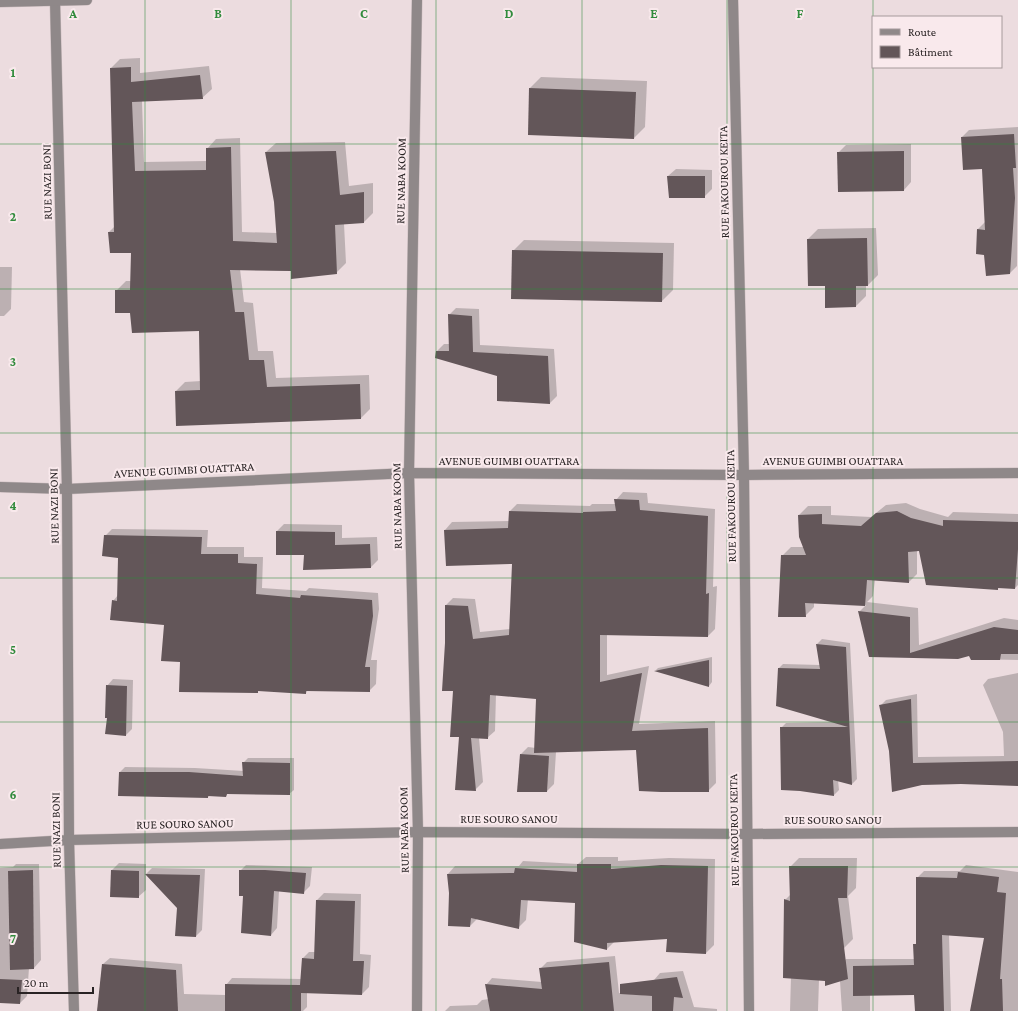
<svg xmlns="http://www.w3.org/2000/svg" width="1018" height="1011" viewBox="0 0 1018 1011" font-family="'Crimson Pro',serif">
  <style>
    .shadow { fill: #0003 }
    .building { fill: #635659 }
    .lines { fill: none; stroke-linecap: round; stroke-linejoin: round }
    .minor-casing { stroke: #c9bbbd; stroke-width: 11 }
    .minor { stroke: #8f8889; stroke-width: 10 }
    .grid { fill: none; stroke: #318b3c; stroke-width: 1; stroke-opacity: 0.55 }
    .labels { text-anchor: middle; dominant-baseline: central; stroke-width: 4; stroke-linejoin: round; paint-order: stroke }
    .street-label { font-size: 12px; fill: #292324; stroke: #f9e9ec }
    .grid-label { font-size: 13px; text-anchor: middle; font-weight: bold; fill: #318b3c; stroke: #f9e9ec; stroke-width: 4; stroke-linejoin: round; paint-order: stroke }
  </style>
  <rect width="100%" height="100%" fill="#ecdcdf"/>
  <g class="shadow">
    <path d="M140 58V73L209 66 212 89 202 98 142 101 144 162 207 161V149L216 139 240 138 242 232 277 233 275 202 266 152 276 143 345 142 349 186 373 183V213L364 222 344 224 346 263 336 273 240 269 244 302 253 303 258 351H273L276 378 369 375 370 409 361 418 176 391 185 382 201 381 200 330 131 312 116 291 126 281H131L132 252 109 232 115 226 111 68 120 59Z"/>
    <path d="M541 77 647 81 645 127 634 138 530 88Z"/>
    <path d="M1018 127 1017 266 1010 273 985 254 978 229 985 222 983 168 962 137 969 130Z"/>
    <path d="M911 144V182L904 190 838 153 846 145Z"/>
    <path d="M676 169 712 170V189L704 197 668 176Z"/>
    <path d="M876 228 878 275 868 285H866V296L856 306 826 285 808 239 818 229Z"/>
    <path d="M524 240 674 243 673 290 662 301 513 251Z"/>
    <path d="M0 267H12L11 309 4 316H0Z"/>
    <path d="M456 308 479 309 480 345 554 349 557 396 550 403 498 376 437 351 444 344H450L449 315Z"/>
    <path d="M623 492 647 493 648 503 715 509 713 587 717 586 715 629 708 636 607 634V675L649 666 639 724 715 721 716 783 708 791 637 749 556 752 554 784 547 791 521 754 528 747 536 748 537 698 496 694 495 731 487 738H479L483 782 475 790 460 736 446 643V605L453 598 475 599 480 632 510 629 513 563 445 530 452 522 510 521V511L517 504 590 506 592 504H616V500Z"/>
    <path d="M906 503 920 509 948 517 953 512 1018 514V585L1015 588 999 587 998 589 919 550H917V574L909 582 875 580 873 596 867 602 918 608 919 645 1004 618 1018 620V660L971 659 970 655 869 656 860 611 866 605 814 603V607L805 616 782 556 791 547H804L799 515 808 506H831V515L871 517 886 505Z"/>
    <path d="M284 524 342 525V538L377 537 378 560 371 567 305 554 277 531Z"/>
    <path d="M112 529 208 530 207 547H244V557H263L262 588 306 591 309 588 378 593 379 609 371 660H377L376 684 369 691 308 690 306 693 260 690 257 692 181 661 165 624 113 601 118 595 119 557 105 536Z"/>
    <path d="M822 639 850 643 857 779 852 784 838 780 839 790 834 795 800 790 781 728 786 723 834 722 778 669 783 664 820 665 817 644Z"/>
    <path d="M712 657V682L709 686 656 670 658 668Z"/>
    <path d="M1018 673V785L961 783 922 784 890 751 880 706 886 700 917 694 918 757 1004 756 1003 732 983 685 988 679Z"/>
    <path d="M113 679 133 680 132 729 126 735 108 717 107 686Z"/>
    <path d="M248 758H294V790L289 794 228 793 226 796 211 795 208 797 119 795 120 772 125 767 195 768 244 771 243 763Z"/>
    <path d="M586 857H618V861L669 858 715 859 714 945 706 953 668 938 614 942 607 949 576 902 528 899 526 920 518 928 478 918 470 926 450 893 448 874 455 866H519L523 861 578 864Z"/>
    <path d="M799 858H857L856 888 848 896 853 939 844 948H820L818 1011H790L791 977 785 900 791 894 790 867Z"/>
    <path d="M119 863 146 864V890L138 897 112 870Z"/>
    <path d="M16 864H39L41 960 34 968H29L27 996 20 1003 0 1002V868L13 867Z"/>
    <path d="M246 865 312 867 310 886 304 892 279 891 277 928 271 935 244 895 240 871Z"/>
    <path d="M966 865 1018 872V1011H971L985 937 949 935 951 1011H916L915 994 870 995V1011H842L839 966 846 959H915L914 945 917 943V878L924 871H960Z"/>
    <path d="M152 868 205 869 202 930 196 936 178 908 146 874Z"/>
    <path d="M324 893 361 894 360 954 371 955 369 987 362 994 307 992V1007L303 1011H115L103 964 110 958 182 964 184 994 226 995V985L232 978 302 979V959L309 952H315L317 900Z"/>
    <path d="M615 956 619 993 653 996 654 980 660 973 683 971 694 1007 717 1009V1011H445L450 1006 477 1005 482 1000 489 999 486 985 492 978 542 982 540 969 547 962Z"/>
  </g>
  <g class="building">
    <path d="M131 67V82L200 75 203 99 132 102 135 171 206 170V148L231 147 233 241 277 243 274 202 265 152 336 151 340 195 364 192V223L335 225 337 274 291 279V271L230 270 235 312H244L249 360H264L267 387 360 384 361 419 176 426 175 391 200 390 199 331 132 333 130 313H115V290H130L131 253H110L108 232H114L110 68Z"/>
    <path d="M529 88 636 92 634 139 528 135Z"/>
    <path d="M1014 134 1016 168H1013L1015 198 1010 274 986 276 984 255 976 254 977 229 985 230 982 169 963 170 961 137Z"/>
    <path d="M904 151V191L838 192 837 152Z"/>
    <path d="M667 176H705V198H669Z"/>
    <path d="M867 238 868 286H856V307L825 308V286H808L807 239Z"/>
    <path d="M512 250 663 253 662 302 511 299Z"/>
    <path d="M448 314 472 316 473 352 548 356 550 404 497 401V376L435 358 436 351H449Z"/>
    <path d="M614 499 639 500 640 510 708 516 706 594 709 593 708 637 600 635V682L642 673 632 731 708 728 709 792H661L639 791 636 750 534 753 536 699 490 695 488 739 471 738 476 791 455 790 459 737H450L453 691H442L445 643V605L468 606 473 639 509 635 512 564 446 566 444 530 508 528 509 511 583 513V512L616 511Z"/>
    <path d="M897 511 911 518 943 526V520L1018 522V549L1015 589 998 588V590L926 585 919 551 908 552 909 583 867 580 865 606 805 603 806 617H778L781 555H806L799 537 798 515 822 514V524L861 526 876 513Z"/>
    <path d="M276 531 335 532V545L370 544 371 568 303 570 304 555H276Z"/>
    <path d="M104 535 202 537 201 554H238V563L257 564 256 594 300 598 301 595 372 600 373 616 365 667H370V692L306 691V694L258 691V693L179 692 180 662 161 661 164 625 110 620 112 600 117 601 118 558 102 556Z"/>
    <path d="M858 611 910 617V653L994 627 1018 630V654H1001L1000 660H971L969 656 958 659 869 657Z"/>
    <path d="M816 644 846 647 852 785 833 780 834 796 800 791 781 790 780 727H848L776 706 778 668 820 669Z"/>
    <path d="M709 660V687L654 671Z"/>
    <path d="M106 685 127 686 126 736 105 734 107 718H105Z"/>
    <path d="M911 699 913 763 1018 761V786L961 784 922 785 892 792 889 751 879 705Z"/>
    <path d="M520 754 549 756 547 792H517Z"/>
    <path d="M242 762 290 763V795L227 794 226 797 208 796V798L118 796 119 772H189L243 776Z"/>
    <path d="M577 864H611V869L661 865 708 866 706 954 666 952 667 939 607 943V950L574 942 575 903 521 900 519 929 471 918 470 927 448 926 449 893 447 874 514 873 515 868 577 872Z"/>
    <path d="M789 866H848L847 898H838L848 979 825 986V981L783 978 784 899 790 901Z"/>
    <path d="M33 870 34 969 10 970 8 871Z"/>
    <path d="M111 870 139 871V898L110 897Z"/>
    <path d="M239 870H265L306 873 304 894 274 891 271 936 241 933 243 896H239Z"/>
    <path d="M958 872 999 877 997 892 1006 893 1000 979H1002L1003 1011H970L984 938 942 935 944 1011H915L914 995 853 996V966L914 965 913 944H916V877L957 878Z"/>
    <path d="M145 874 200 875 196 937 175 936 177 908Z"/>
    <path d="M316 900 355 901 353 961H364L362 995 301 993V1011H225V984L300 985 302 958 314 959Z"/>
    <path d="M609 962 614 1011H490L485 984 542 989 539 968Z"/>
    <path d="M102 964 176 970 178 1011H97Z"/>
    <path d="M677 977 683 998 674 997 673 1011H652V996L620 994V984Z"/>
    <path d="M0 979 22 980 20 1004 0 1003Z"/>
  </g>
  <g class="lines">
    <defs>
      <g id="minor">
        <path d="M417 0 409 473 418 832 417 1011"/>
        <path d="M733 0 744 475 749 1011"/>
        <path d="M55 1 67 489 69 840 74 1011"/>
        <path d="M0 2 87 0"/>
        <path d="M0 487 67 489 409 473 744 475 1018 473"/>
        <path d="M0 844 69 840 418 832 747 834 1018 832"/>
      </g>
    </defs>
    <use href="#minor" class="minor-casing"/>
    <use href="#minor" class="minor"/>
  </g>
  <path class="grid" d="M145 0V1011M291 0V1011M436 0V1011M582 0V1011M727 0V1011M873 0V1011M0 144H1018M0 289H1018M0 433H1018M0 578H1018M0 722H1018M0 867H1018"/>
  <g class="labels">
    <g class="street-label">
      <text transform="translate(401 181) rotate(-89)">RUE NABA KOOM</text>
      <text transform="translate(47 182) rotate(-91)">RUE NAZI BONI</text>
      <text transform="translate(724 182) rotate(-91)">RUE FAKOUROU KEITA</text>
      <text x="509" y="461">AVENUE GUIMBI OUATTARA</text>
      <text x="833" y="461">AVENUE GUIMBI OUATTARA</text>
      <text transform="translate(184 470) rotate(-3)">AVENUE GUIMBI OUATTARA</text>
      <text transform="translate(54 506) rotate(-91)">RUE NAZI BONI</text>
      <text transform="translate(397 506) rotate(-91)">RUE NABA KOOM</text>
      <text transform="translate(731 506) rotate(-91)">RUE FAKOUROU KEITA</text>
      <text x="509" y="819">RUE SOURO SANOU</text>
      <text x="833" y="820">RUE SOURO SANOU</text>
      <text transform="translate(185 824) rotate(-1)">RUE SOURO SANOU</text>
      <text transform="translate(56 830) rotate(-91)">RUE NAZI BONI</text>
      <text transform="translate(404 830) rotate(-91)">RUE NABA KOOM</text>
      <text transform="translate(734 830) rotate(-91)">RUE FAKOUROU KEITA</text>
    </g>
  </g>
  <g class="grid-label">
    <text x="73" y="18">A</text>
    <text x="218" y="18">B</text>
    <text x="364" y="18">C</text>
    <text x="509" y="18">D</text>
    <text x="654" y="18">E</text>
    <text x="800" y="18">F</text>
    <text x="13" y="77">1</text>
    <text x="13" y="221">2</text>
    <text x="13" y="366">3</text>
    <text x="13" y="510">4</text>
    <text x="13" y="654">5</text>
    <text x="13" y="799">6</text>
    <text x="13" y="943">7</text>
  </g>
  <rect x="872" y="16" width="130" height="52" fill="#f9e9ec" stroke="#a69a9c"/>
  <rect x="880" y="29" width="20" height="6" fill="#8f8889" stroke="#a69a9c"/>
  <text x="908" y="36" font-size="12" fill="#292324">Route</text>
  <rect x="880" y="46" width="20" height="12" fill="#635659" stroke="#a69a9c"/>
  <text x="908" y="56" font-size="12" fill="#292324">Bâtiment</text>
  <path d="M18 987v6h75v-6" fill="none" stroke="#292324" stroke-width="2"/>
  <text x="24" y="987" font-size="12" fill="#292324" stroke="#f9e9ec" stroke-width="3" paint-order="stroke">20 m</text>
</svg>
